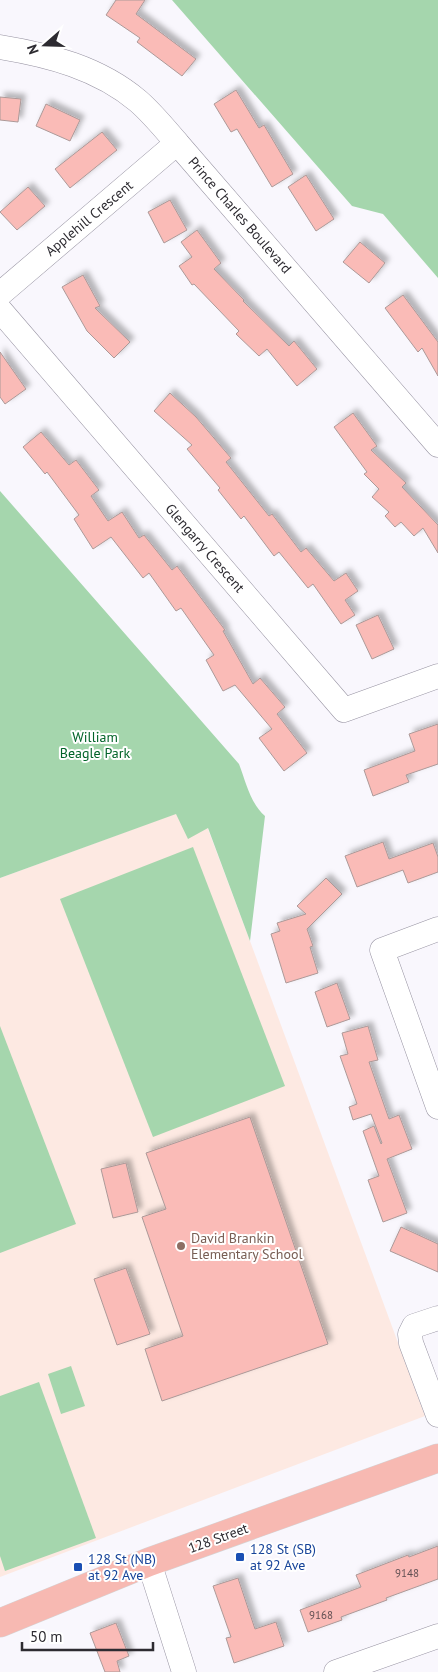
<svg xmlns="http://www.w3.org/2000/svg" width="438" height="1672" viewBox="0 0 438 1672" font-family="'PT Sans',sans-serif">
  <style>
    .education { fill: #fde9e2 }
    .green { fill: #a5d6ad }
    .building { fill: #fabbb7; stroke: #ac9998; filter: url(#shadow) }
    .lines { fill: none; stroke-linecap: round; stroke-linejoin: round }
    .minor-casing { stroke: #9793a2; stroke-width: 25 }
    .major-casing { stroke: #d5d5d6; stroke-width: 29 }
    .minor { stroke: #fff; stroke-width: 24 }
    .major { stroke: #f7b9b2; stroke-width: 28 }
    .education-dot { fill: #8d6e63; stroke: #fff; stroke-width: 2 }
    .transit-dot { fill: #1a4fb4; stroke: #fff; stroke-width: 2 }
    .labels { text-anchor: middle; dominant-baseline: central; stroke-width: 4; stroke-linejoin: round; paint-order: stroke }
    .number-label { font-size: 11px; fill: #604f52 }
    .street-label { font-size: 14px; fill: #2d2b31; stroke: #fff }
    .park-label { font-size: 14px; fill: #016328; stroke: #fff }
    .education-label { font-size: 14px; fill: #785e54; stroke: #fff; text-anchor: start }
    .transit-label { font-size: 14px; fill: #164399; stroke: #fff; text-anchor: start }
  </style>
  <defs>
    <filter id="shadow"><feDropShadow dx="4.5" dy="-4.5" stdDeviation="2.5" flood-color="#0004"/></filter>
  </defs>
  <rect width="100%" height="100%" fill="#f9f7fd"/>
  <path class="education" d="M199 805 250 941 425 1416 0 1577V878Z"/>
  <g class="green">
    <path d="M172 0H438V278L383 214 352 206Z"/>
    <path d="M0 491 239 764C246 782 250 803 265 816L250 941 208 828 188 839 176 814 0 878Z"/>
    <path d="M193 847 285 1086 153 1137 60 899Z"/>
    <path d="M0 1026 76 1224 0 1253Z"/>
    <path d="M71 1366 85 1406 61 1414 48 1374Z"/>
    <path d="M39 1382 96 1538 5 1571 0 1556V1396Z"/>
  </g>
  <g class="building">
    <path d="M116 0H145L136 14 196 59 182 76 137 42 140 38 106 15Z"/>
    <path d="M236 90 259 128 264 125 293 174 272 187 237 129 231 132 214 104Z"/>
    <path d="M0 97 21 99 18 122 0 120Z"/>
    <path d="M46 104 80 120 70 141 36 126Z"/>
    <path d="M102 132 117 150 70 188 55 169Z"/>
    <path d="M306 175 334 219 316 231 288 187Z"/>
    <path d="M28 187 45 206 17 230 0 212Z"/>
    <path d="M170 200 187 230 164 243 148 212Z"/>
    <path d="M197 230 221 263 214 269 244 300 243 301 289 346 294 341 317 369 297 386 267 349 259 356 236 334 239 331 194 284 192 285 179 266 192 257 181 242Z"/>
    <path d="M360 242 385 263 369 283 343 262Z"/>
    <path d="M83 275 100 306 95 308 130 342 114 358 87 331 62 287Z"/>
    <path d="M403 295 438 342V376L422 348 418 352 385 308Z"/>
    <path d="M0 352 26 389 5 404 0 397Z"/>
    <path d="M170 393 196 417 231 458 226 462 269 516 272 514 301 552 306 548 334 581 346 573 358 591 345 600 355 615 341 624 313 584 308 588 279 552 274 556 244 516 241 519 218 490 220 488 187 449 192 445 154 411Z"/>
    <path d="M353 413 377 446 371 450 406 483 402 487 438 525V553L423 528 414 536 401 522 395 527 385 516 389 512 372 497 379 489 364 474 367 472 334 427Z"/>
    <path d="M41 432 69 465 76 460 99 490 91 496 108 521 122 512 139 538 144 535 172 570 177 566 225 630 223 631 253 684 260 678 285 707 277 714 307 753 284 771 259 738 272 729 235 685 223 691 206 660 214 655 181 608 176 611 149 573 143 578 111 537 93 549 74 519 79 515 47 472 45 474 23 447Z"/>
    <path d="M378 615 394 649 372 659 356 625Z"/>
    <path d="M438 724V764L406 775 409 782 373 796 364 770 415 751 409 734Z"/>
    <path d="M383 842 389 859 433 843 438 857V872L408 883 403 870 357 887 345 856Z"/>
    <path d="M326 878 342 894 307 929 313 946 310 947 318 973 286 983 271 934 280 931 277 923 306 914 297 906Z"/>
    <path d="M337 983 350 1019 327 1027 315 992Z"/>
    <path d="M368 1026 378 1060 369 1062 389 1119 399 1115 412 1149 387 1159 407 1213 383 1222 368 1180 379 1176 363 1131 374 1126 381 1144 382 1143 371 1114 353 1120 349 1107 357 1104 340 1056 348 1054 342 1033Z"/>
    <path d="M250 1117 328 1344 162 1401 145 1349 183 1336 142 1217 166 1209 146 1153Z"/>
    <path d="M126 1163 138 1212 113 1218 101 1169Z"/>
    <path d="M401 1227 438 1244V1272L390 1251Z"/>
    <path d="M126 1268 150 1334 117 1345 94 1279Z"/>
    <path d="M438 1546V1579L386 1598 387 1600 341 1617 342 1620 308 1632 300 1610 361 1587 356 1575 408 1555 409 1557Z"/>
    <path d="M238 1578 255 1629 276 1622 284 1646 234 1663 226 1638 231 1637 213 1586Z"/>
    <path d="M116 1623 129 1656 117 1661 120 1672H105L90 1633Z"/>
  </g>
  <g class="lines">
    <defs>
      <g id="minor">
        <path d="M0 47C49 55 99 68 138 101 152 113 165 129 177 143L438 445"/>
        <path d="M0 294 177 143"/>
        <path d="M0 310 344 710 438 676"/>
        <path d="M438 929 382 950 438 1107"/>
        <path d="M438 1318 414 1326 410 1334 411 1343 438 1415"/>
        <path d="M149 1562 184 1672"/>
        <path d="M336 1672 438 1636"/>
      </g>
      <path id="major" d="M0 1623 149 1562 438 1458"/>
    </defs>
    <use href="#minor" class="minor-casing"/>
    <use href="#major" class="major-casing"/>
    <use href="#minor" class="minor"/>
    <use href="#major" class="major"/>
  </g>
  <circle class="education-dot" cx="181" cy="1246" r="5"/>
  <g class="transit-dot">
    <rect x="235" y="1552" width="10" height="10" rx="2.5"/>
    <rect x="73" y="1562" width="10" height="10" rx="2.5"/>
  </g>
  <g class="labels">
    <g class="number-label">
      <text x="407" y="1573">9148</text>
      <text x="321" y="1615">9168</text>
    </g>
    <g class="street-label">
      <text transform="translate(240 215) rotate(49)">Prince Charles Boulevard</text>
      <text transform="translate(89 218) rotate(-40)">Applehill Crescent</text>
      <text transform="translate(205 548) rotate(49)">Glengarry Crescent</text>
      <text transform="translate(218 1538) rotate(-20)">128 Street</text>
    </g>
    <g class="park-label">
      <text x="95" y="737">William<tspan x="95" dy="16">Beagle Park</tspan></text>
    </g>
    <g class="education-label">
      <text x="191" y="1238">David Brankin<tspan x="191" dy="16">Elementary School</tspan></text>
    </g>
    <g class="transit-label">
      <text x="250" y="1549">128 St (SB)<tspan x="250" dy="16">at 92 Ave</tspan></text>
      <text x="88" y="1559">128 St (NB)<tspan x="88" dy="16">at 92 Ave</tspan></text>
    </g>
  </g>
  <g transform="translate(45 45) rotate(250)" stroke="#ffffff" stroke-width="4" paint-order="stroke">
  <path d="M0-4L9 19L0 12L-9 19Z" fill="#2d2b31"/>
  <text y="-8" font-size="14" font-weight="bold" text-anchor="middle" fill="#2d2b31">N</text>
  </g>
  <path d="M22 1642v8h131v-8" fill="none" stroke="#2d2b31" stroke-width="2.5"/>
  <text x="30" y="1642" font-size="15" fill="#2d2b31" stroke="#ffffff" stroke-width="4" paint-order="stroke">50 m</text>
</svg>
